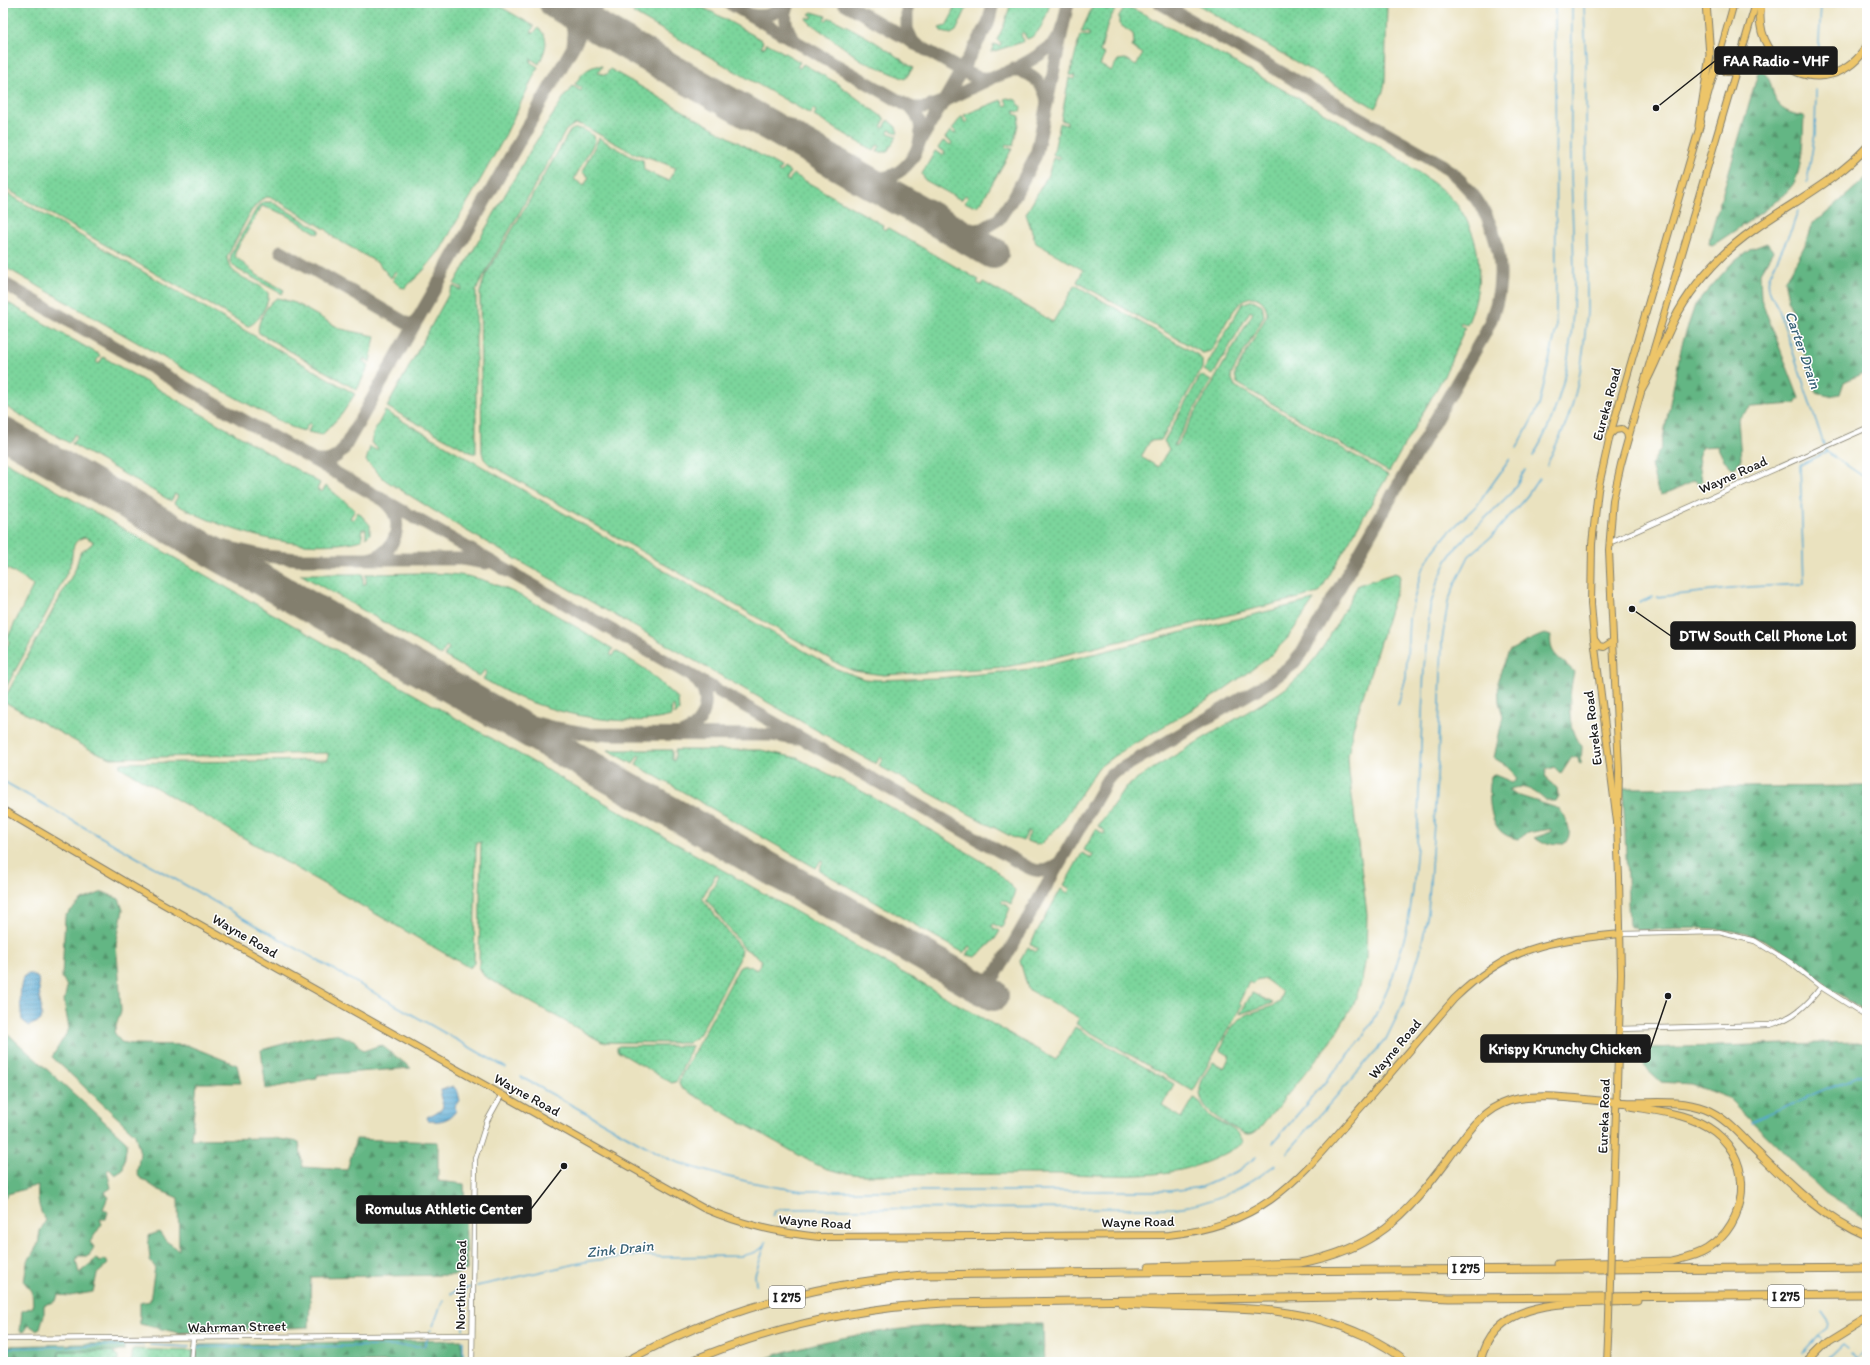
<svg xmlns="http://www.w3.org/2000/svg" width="1870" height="1365" viewBox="0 0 1870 1365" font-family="Itim,sans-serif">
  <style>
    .grass { fill: url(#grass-dots); stroke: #4c785c }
    .forest { fill: url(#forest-firs); stroke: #406950 }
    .water { fill: url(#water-rules); stroke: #396276 }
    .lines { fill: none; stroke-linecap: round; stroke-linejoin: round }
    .stream { stroke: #56a8d1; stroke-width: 1.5 }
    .taxiway { stroke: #837f6e; stroke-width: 13 }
    .runway { stroke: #837f6e; stroke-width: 32 }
    .minor-casing { stroke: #837f6e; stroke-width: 6 }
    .major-casing { stroke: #837f6e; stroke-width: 8 }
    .highway-casing { stroke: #837f6e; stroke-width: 9 }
    .minor { stroke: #fff; stroke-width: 4.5 }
    .major { stroke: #edc569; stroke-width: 6 }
    .highway { stroke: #edc569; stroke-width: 7 }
    .major-bridge-casing { stroke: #837f6e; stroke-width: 8; stroke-linecap: butt }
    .major-bridge { stroke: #edc569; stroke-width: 6 }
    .labels { text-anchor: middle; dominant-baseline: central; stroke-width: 3; stroke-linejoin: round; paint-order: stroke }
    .shield { fill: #fff; stroke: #606060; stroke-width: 1 }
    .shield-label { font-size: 13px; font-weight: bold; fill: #1c1c1c }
    .street-label { font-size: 14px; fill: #1c1c1c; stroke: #fff }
    .water-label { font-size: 15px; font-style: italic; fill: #396276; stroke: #fff }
    .leader { fill: none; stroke: #1c1c1c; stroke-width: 1.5 }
    .callout-dot { fill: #1c1c1c; stroke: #fff; stroke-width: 1.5 }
    .callout { fill: #1c1c1c; stroke: #1c1c1c; stroke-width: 1.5 }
    .callout-label { font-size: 15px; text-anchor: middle; font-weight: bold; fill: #fff }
  </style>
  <defs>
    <pattern id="grass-dots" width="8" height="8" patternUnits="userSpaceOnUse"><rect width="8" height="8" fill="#7bd59c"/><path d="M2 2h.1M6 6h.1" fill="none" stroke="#6ab686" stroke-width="1.8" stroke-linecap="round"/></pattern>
    <pattern id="forest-firs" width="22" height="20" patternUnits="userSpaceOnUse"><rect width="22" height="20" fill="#64b684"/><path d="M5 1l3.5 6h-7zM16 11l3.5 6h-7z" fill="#52936b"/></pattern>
    <pattern id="water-rules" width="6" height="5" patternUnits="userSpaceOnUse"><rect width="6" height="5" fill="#56a8d1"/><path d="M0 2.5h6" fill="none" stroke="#4688a9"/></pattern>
  </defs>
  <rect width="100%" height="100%" fill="#fff"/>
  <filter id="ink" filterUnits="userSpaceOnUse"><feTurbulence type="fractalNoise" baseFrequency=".025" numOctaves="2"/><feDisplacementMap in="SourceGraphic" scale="8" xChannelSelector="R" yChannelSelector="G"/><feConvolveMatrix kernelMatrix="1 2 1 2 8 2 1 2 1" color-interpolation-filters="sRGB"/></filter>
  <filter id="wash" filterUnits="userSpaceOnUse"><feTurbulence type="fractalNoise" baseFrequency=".012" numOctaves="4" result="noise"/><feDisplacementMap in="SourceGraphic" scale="16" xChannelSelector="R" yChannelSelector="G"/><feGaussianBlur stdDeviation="0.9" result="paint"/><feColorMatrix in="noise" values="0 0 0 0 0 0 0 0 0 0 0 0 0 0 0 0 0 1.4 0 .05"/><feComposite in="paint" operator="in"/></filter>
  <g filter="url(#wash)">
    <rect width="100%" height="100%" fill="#eae2bf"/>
    <g class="grass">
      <path d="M3 3H494L534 26 531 32 534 33 538 28C551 38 545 51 539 64L531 59 530 62 538 67 503 140 441 249 423 271 405 288 400 287 393 280 397 272 395 271 391 278 378 263 333 237 327 230 273 198 267 197 262 199 251 211 227 257C229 279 256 279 268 293 270 302 258 324 248 326L3 187Z"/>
      <path d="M626 3H692L712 12 762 40 763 41 761 47 764 48 767 43 800 62 797 67 800 68 803 64 835 82 885 119 881 127 884 128 888 120 896 127 898 133 889 130 888 133 897 136 887 152H877L880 146 877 145 874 151 814 116 816 111 813 109 810 114 633 13 636 7 633 6 631 11 627 8Z"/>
      <path d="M954 3H969L956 31 951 34 942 32 939 28 946 26 953 13Z"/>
      <path d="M1011 3H1050C1047 15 1040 36 1027 39L1023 32 1021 34 1023 42 991 52 994 44 1000 46 1001 44 997 40 1004 25Z"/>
      <path d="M1094 3H1110L1106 9 1109 10 1113 3 1118 4 1108 23 1100 52 1105 54 1100 65 1111 71 1118 60 1125 59 1136 65 1143 54 1132 47 1134 43 1133 34 1119 24V16L1125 6C1142 12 1158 22 1174 30 1210 48 1245 68 1280 88 1326 114 1372 139 1415 170 1432 182 1451 194 1462 212 1484 248 1483 288 1467 325L1461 322 1460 325 1465 328 1444 376 1389 472 1237 383 1235 375 1236 371 1267 315C1267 308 1265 303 1259 299 1239 287 1220 335 1213 348L1210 351 1203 353 1077 282 1083 270 1036 243 1026 214 1049 173 1053 158 1059 160 1060 157 1053 155 1060 123 1067 125V122L1061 120 1069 78 1074 79 1075 76 1070 75 1080 35 1089 36V33L1081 32Z"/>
      <path d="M1195 3H1387L1385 81C1384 92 1380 99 1375 108Z"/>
      <path d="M812 12 826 16 824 20 826 21 828 18H830C863 33 884 47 913 68L905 79 861 60 810 23 806 19 807 17 811 19 813 16 809 14Z"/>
      <path d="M597 66H602L598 73 606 75 610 69 781 167 778 172 781 173 784 168 790 172 786 180 789 181 793 174 883 225 882 228 885 230 888 228 979 280 977 283 981 285 983 282 1053 322 1075 285 1198 355 1202 360V368L1161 440 1150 441 1141 457 1158 467 1169 449 1164 441 1201 375 1211 381 1174 445 1176 446 1253 313 1250 311 1213 375 1204 370 1242 304 1253 300 1262 305 1264 316 1233 371 1231 377 1235 386 1388 475 1319 593 1047 659 1005 667 884 675 854 671 842 666 489 464 484 459 482 452 480 292 485 276 570 131C579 125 586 131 594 136L595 141 574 179 584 186 589 177 582 172 599 138 632 157 643 160 644 170 668 181 676 168 651 158 633 153 582 125 575 124 566 130 478 286 476 292V453H472L387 407 453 286 461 290 462 288 454 284 530 151 564 97 573 86 581 91 582 88 575 84C581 75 586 68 597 66Z"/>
      <path d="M1007 98 1016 100 1021 107 1020 112 1014 111V114L1020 116 1013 146 1006 144 1005 147 1012 149 981 203C975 208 970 205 965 202L968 197 965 195 961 200 925 180 922 174 935 151 943 155 945 152 938 148 943 141 951 145 952 142 945 138 950 131 955 134 956 131 952 129 962 116 965 123 968 121 964 115 1001 100 1005 106 1008 105 1005 99Z"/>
      <path d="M3 191 355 394 342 414 322 435 308 432 311 425 309 423 304 431 291 427 210 384 3 266Z"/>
      <path d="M264 202H272L320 230 318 234 287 215 262 206 235 252V256L255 274 284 290 282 294 237 269 230 262 231 254 257 208Z"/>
      <path d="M278 298 295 303 341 329 375 336 370 362 364 358 363 361 369 365 357 390 259 333C255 325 269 300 278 298Z"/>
      <path d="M3 300 100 355 96 362 99 364 103 357 320 483 317 490 322 492 326 486 355 510 350 518 353 520 358 512 370 525V534L366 538V529H362V540C303 555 226 532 174 503L178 496 175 494 171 501 72 444 77 436 75 434 69 443 3 405Z"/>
      <path d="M385 411 834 668 864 679 878 680 939 678 1032 669 1314 600 1287 639 1268 658 1216 695 1114 756 1098 768 1060 825 1040 845 1026 841 1030 833 1028 831 1023 841 1012 837 879 766 883 758 880 756 876 764 465 530 385 480 366 461 370 447 376 450 378 448 371 443 373 434Z"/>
      <path d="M3 460 1056 1060 1075 1027 1174 1084 1162 1106 1182 1118 1194 1098C1202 1101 1203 1112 1211 1117 1220 1123 1242 1131 1243 1143 1177 1187 1118 1173 1044 1174 984 1174 924 1175 865 1175 845 1174 829 1171 811 1162L681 1088 679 1083 681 1076 739 968C745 963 751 967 757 970L762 960 744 948 706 899 719 876 716 874 702 898 741 949 739 960 699 1035 688 1043 602 1042 484 976 479 967 481 842 476 843 474 963 470 968 120 767V764L123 763 328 760V753L111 758 93 751 3 701 75 570 80 553 92 544 93 541 85 537C68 541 75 555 69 568 49 611 25 652 3 693V653L9 643 8 637 33 586 29 582 3 566Z"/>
      <path d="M1395 573 1399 575 1400 578 1353 728 1348 756 1349 773 1367 914 1366 957 1362 980 1354 1003 1331 1042 1260 1128C1256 1131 1254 1134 1249 1134 1240 1134 1211 1115 1206 1108 1202 1103 1200 1096 1200 1090 1200 1080 1208 1070 1213 1062L1224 1068 1230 1056 1220 1050C1225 1040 1230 1026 1240 1019 1252 1010 1268 1010 1280 1002L1282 992 1265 979 1256 981 1253 984 1249 982 1239 1003 1242 1005 1193 1091 1076 1024 1079 1018 1028 989 1020 961 1028 947 1036 952 1037 949 1030 944 1061 889 1068 893 1070 889 1064 885 1082 853 1092 858 1093 855 1084 850 1096 829 1104 834 1105 831 1098 826 1126 787 1154 768 1279 693C1318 667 1336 624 1358 585Z"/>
      <path d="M300 574H363V584H366V574C399 574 434 571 467 576 512 584 573 626 613 649L610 655 613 656 616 651 645 669 678 699 679 711 675 715 674 706 672 705 671 716C626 729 555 714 513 695 502 690 493 684 483 679L487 672 484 670 480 677 444 656 449 648 447 646 441 655Z"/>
      <path d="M608 750H672V760H675V750H761L797 758 858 789 934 832 993 868 1015 890 1011 904 1003 900 1001 902 1010 908 1002 928 993 924 992 927 1000 931 995 939 976 957 967 955 971 948 969 946 964 953 819 870 823 861 821 860 816 868 636 765 640 756 638 755 633 764Z"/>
      <path d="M1252 993 1273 1003 1240 1014Z"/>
      <path d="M619 1046H692L677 1081 672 1083 617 1051V1047Z"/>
      <path d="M133 1349 193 1351 192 1362H131Z"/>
      <path d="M59 1351H113L118 1357V1362H59Z"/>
    </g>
    <g class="forest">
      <path d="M1761 70C1781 85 1762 110 1804 116 1803 135 1803 166 1794 183 1784 200 1731 233 1713 245L1709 244 1710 236 1758 73Z"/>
      <path d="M1867 177V371L1844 382 1840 394 1829 396 1816 393 1788 299 1784 280 1788 277 1805 245 1812 223 1822 217Z"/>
      <path d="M1767 243 1773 251 1760 273 1761 299 1799 398 1795 404 1751 407 1738 419 1741 459 1736 467 1732 468 1724 460 1717 446 1702 447 1698 457 1702 481 1699 484 1694 480 1682 487 1661 495 1658 492 1651 465 1661 448 1682 344 1695 305 1731 264 1751 249Z"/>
      <path d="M1545 634 1551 636C1548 656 1563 659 1574 672 1569 693 1565 731 1582 746L1581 764 1579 763 1578 758 1572 757 1561 774 1554 767 1546 770 1545 778 1557 788 1558 796 1555 801H1546C1535 791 1523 783 1508 790L1520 796 1560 809C1566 821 1575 833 1564 844L1543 843 1534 838 1551 832V829L1526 833 1518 839C1514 838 1509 837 1506 835 1488 826 1488 793 1491 776L1495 775 1512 782 1517 779 1509 767 1494 758 1503 716 1499 702 1498 679 1509 651C1516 647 1539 635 1545 634Z"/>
      <path d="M1867 786V1011C1835 996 1809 969 1780 949 1738 921 1685 929 1637 930L1629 925 1623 788Z"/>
      <path d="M103 892 119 899 123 910 116 945 119 976 121 1011 114 1032 121 1042 132 1044 187 1045 237 1065 241 1083H197L191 1139 273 1138 299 1142 303 1167 347 1170 356 1139 438 1142V1181L464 1184 467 1270 455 1275 311 1277 309 1327 179 1333 140 1324V1303L150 1301 155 1267 150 1261 148 1236 159 1232 166 1241 179 1250 178 1198 157 1189 139 1177 137 1172 140 1153 135 1134 52 1057 69 1029 64 1001 67 987 62 977 65 916 82 900Z"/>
      <path d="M8 1034 127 1142 123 1170 115 1175 109 1169 107 1171 111 1188 105 1192 108 1197 103 1209 108 1212 106 1219H100L102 1224 90 1242 94 1247 89 1256H78L76 1261 79 1273 96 1259 100 1262 105 1259 108 1264 97 1274 93 1292 70 1296 58 1295 56 1301 44 1305V1315L40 1328 36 1330 29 1325 24 1332 20 1331 22 1311 33 1307 32 1291 24 1282 27 1263 38 1244 40 1231 46 1220C38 1211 37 1196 38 1185L8 1194 3 1199V1036Z"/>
      <path d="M335 1034 354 1040 363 1051 381 1045 411 1068 318 1075 316 1079 266 1089 261 1050 305 1038Z"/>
      <path d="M1857 1042 1867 1044 1866 1219 1825 1193 1728 1098 1691 1084 1661 1082 1641 1063 1648 1048Z"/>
      <path d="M962 1324H1043L1044 1362H756C821 1337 893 1328 962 1324Z"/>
      <path d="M462 1340V1362H192L194 1345Z"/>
      <path d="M124 1343V1351H59V1362H3V1346Z"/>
    </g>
    <g class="water">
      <path d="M27 974H32L38 978 42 1017 40 1021 29 1026 22 1020C20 1005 19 991 23 977Z"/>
      <path d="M453 1086 458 1092 460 1101 455 1105 456 1111C449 1121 439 1122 428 1121L427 1117 441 1110 443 1106 440 1095 441 1090Z"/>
    </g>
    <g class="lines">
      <g class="stream">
        <path d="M1818 62 1821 3"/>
        <path d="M1807 182 1815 134 1816 90"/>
        <path d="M1798 211 1792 228 1769 277C1766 291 1774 299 1779 310L1824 445"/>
        <path d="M1517 448 1539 406 1556 330 1555 3"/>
        <path d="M1825 449 1827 452 1867 479"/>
        <path d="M1533 456C1586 369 1573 267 1571 170 1570 114 1572 59 1572 3"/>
        <path d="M1547 465C1553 451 1560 437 1566 423 1580 388 1584 349 1587 312L1586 67 1584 3"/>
        <path d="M1657 597 1748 587 1804 584 1800 465 1827 452"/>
        <path d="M1639 603 1652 597"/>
        <path d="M1398 705 1406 677 1409 618 1421 573 1431 554 1448 533 1478 504 1510 459"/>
        <path d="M3 781 506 1068"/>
        <path d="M521 1077 671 1160C713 1175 758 1185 803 1191H1170L1202 1187 1239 1170 1256 1157"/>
        <path d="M1751 1122 1867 1072"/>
        <path d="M1273 1143 1361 1040 1378 1011 1394 973 1407 929 1413 891 1417 846 1424 667 1430 607 1437 583 1447 561 1458 545 1512 492 1525 470"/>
        <path d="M1287 1153 1386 1039 1404 1002 1420 952 1428 913 1438 762 1442 641 1448 602 1456 582 1469 556 1492 536 1527 496 1539 478"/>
        <path d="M772 1216 776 1210 781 1209 1175 1208C1212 1204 1245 1188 1275 1165"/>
        <path d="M756 1284 755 1275 766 1242"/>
        <path d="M477 1286 589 1261 641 1255 661 1257 740 1256C750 1254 758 1253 765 1245"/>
        <path d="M462 1289 473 1287"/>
        <path d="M451 1294 458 1290"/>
        <path d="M433 1326 443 1300"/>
        <path d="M463 1329 465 1288"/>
        <path d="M430 1331 431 1330"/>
        <path d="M1822 1338 1819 1335 1828 1328 1829 1322 1822 1312"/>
        <path d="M150 1345 189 1347"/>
        <path d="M194 1347 424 1346 428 1338"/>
        <path d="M3 1348 143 1345"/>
        <path d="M1803 1353 1819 1336"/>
        <path d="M1851 1353 1856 1359"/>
        <path d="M463 1362V1340"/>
        <path d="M1823 1362 1842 1344 1847 1348"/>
        <path d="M1853 1362 1867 1350"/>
      </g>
      <g class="taxiway">
        <path d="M729 3 906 105C933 122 919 163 893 175 881 180 868 177 856 176"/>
        <path d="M788 3C783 18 786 28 795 41"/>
        <path d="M844 3 961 70C970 75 978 79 988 78 1006 76 1052 51 1060 35"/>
        <path d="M907 3V29L914 44"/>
        <path d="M556 4C569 16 576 27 573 45"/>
        <path d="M558 4C571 9 582 11 594 3"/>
        <path d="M752 15C767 18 777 13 788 3"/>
        <path d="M1008 72C1027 67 1045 83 1047 102"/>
        <path d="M906 105 914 108H925L944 101 988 24 993 3"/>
        <path d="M921 140 944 101 990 79"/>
        <path d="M939 223 963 231 983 229 999 219 1015 195 1036 155 1068 3"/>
        <path d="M281 251 413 327"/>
        <path d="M3 283 1027 867C1039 873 1050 872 1059 863"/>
        <path d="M313 460C326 463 335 460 343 450L598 3"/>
        <path d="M154 518 192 535 222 546 265 556 298 559H462L486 563"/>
        <path d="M372 558C396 552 406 520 386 503"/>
        <path d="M474 701 522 719 551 727 590 734 773 735 795 739"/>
        <path d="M680 734C705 727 714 697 695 679"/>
        <path d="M965 979C977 984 986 982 996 974L1107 780 1112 774 1269 682 1292 665 1302 653 1484 335C1517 272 1497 205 1441 164L1160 3"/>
      </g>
      <g class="runway">
        <path d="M555 3 993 253"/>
        <path d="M3 433 993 995"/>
      </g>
    </g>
  </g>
  <g filter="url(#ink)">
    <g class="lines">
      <defs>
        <g id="minor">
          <path d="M1609 543 1867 428"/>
          <path d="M1621 934 1719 932 1755 941 1791 963 1821 987 1867 1016"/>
          <path d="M1619 1029 1770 1025C1793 1018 1807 1006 1821 987"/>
          <path d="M3 1339 472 1335"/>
          <path d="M191 1362 193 1339"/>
          <path d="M472 1362 475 1159 487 1121 502 1094"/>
        </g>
        <g id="major">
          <path d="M1720 59 1721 66 1726 72H1736"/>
          <path d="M1704 109 1734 3"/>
          <path d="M1611 434 1615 430 1622 429 1627 433 1628 438"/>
          <path d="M1594 639 1599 646 1604 647 1613 641"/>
          <path d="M3 810 149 896 703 1208C743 1225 775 1232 819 1237L1168 1235C1263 1226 1297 1181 1355 1114 1389 1076 1421 1037 1454 999 1508 946 1549 941 1621 934"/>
          <path d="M1618 815 1619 770 1609 550 1613 500 1621 464 1642 389 1756 3"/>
          <path d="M1611 1248 1621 974 1619 878 1617 822 1594 639 1591 604 1592 544 1598 490 1610 435 1701 122"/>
          <path d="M1607 1362 1609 1317"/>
        </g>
        <g id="highway">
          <path d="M1761 3C1750 71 1832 104 1867 46"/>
          <path d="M1699 126 1710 55 1706 3"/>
          <path d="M1642 389C1653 370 1660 350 1669 331 1681 303 1700 278 1721 257 1764 214 1826 192 1867 147"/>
          <path d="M1558 1264 1672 1261C1684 1258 1696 1256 1707 1249 1748 1223 1755 1163 1715 1132 1692 1114 1658 1111 1630 1106"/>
          <path d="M1149 1267 1300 1263C1375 1249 1404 1218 1448 1159 1465 1136 1480 1110 1509 1101 1539 1092 1582 1100 1614 1102 1644 1105 1676 1098 1705 1109 1725 1117 1740 1135 1755 1150 1789 1183 1822 1218 1867 1237"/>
          <path d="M1122 1304C1204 1310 1286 1299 1363 1335 1378 1342 1394 1351 1407 1362"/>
          <path d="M625 1362C717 1311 818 1283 923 1275 1238 1269 1552 1270 1867 1267"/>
          <path d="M689 1362C771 1327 855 1308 944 1303L1405 1296 1449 1298 1867 1295"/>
          <path d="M1480 1362C1495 1291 1584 1305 1638 1301"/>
          <path d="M1808 1362 1828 1342 1867 1318"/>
        </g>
      </defs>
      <use href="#minor" class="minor-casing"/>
      <use href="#major" class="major-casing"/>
      <use href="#highway" class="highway-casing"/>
      <use href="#minor" class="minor"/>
      <use href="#major" class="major"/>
      <use href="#highway" class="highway"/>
      <defs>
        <path id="major-bridge" d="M1609 1317 1611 1248"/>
      </defs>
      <use href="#major-bridge" class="major-bridge-casing"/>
      <use href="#major-bridge" class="major-bridge"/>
    </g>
  </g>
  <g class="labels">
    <g class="shield">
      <rect x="1448" y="1257" width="36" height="22" rx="3"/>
      <rect x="1768" y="1285" width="36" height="22" rx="3"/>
      <rect x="769" y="1286" width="36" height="22" rx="3"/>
    </g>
    <g class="shield-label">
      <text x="1466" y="1268">I 275</text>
      <text x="1786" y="1296">I 275</text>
      <text x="787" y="1297">I 275</text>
    </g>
    <g class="street-label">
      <text transform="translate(1607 404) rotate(-75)">Eureka Road</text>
      <text transform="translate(1733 475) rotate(-24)">Wayne Road</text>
      <text transform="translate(1593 728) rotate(-97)">Eureka Road</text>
      <text transform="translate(245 936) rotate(30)">Wayne Road</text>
      <text transform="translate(1395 1049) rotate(-50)">Wayne Road</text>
      <text transform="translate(527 1095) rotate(29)">Wayne Road</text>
      <text transform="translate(1604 1116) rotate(-88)">Eureka Road</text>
      <text transform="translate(815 1222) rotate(4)">Wayne Road</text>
      <text transform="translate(1138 1222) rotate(-1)">Wayne Road</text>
      <text transform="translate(461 1285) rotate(-89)">Northline Road</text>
      <text transform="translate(237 1327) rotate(-1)">Wahrman Street</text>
    </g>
    <g class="water-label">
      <text transform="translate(1803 350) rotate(71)">Carter Drain</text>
      <text transform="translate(620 1249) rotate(-6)">Zink Drain</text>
    </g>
  </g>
  <path class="leader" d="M1656 108L1715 61M1632 609L1671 636M1668 996L1650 1049M564 1166L531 1209"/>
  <g class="callout-dot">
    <circle cx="1656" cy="108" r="4"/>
    <circle cx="1632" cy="609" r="4"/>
    <circle cx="1668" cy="996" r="4"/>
    <circle cx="564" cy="1166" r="4"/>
  </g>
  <g class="callout">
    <rect x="1715" y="47" width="122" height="27" rx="4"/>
    <rect x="1671" y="622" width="184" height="27" rx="4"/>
    <rect x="1481" y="1035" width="169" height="27" rx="4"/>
    <rect x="357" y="1196" width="174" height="27" rx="4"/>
  </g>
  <g class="callout-label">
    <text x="1776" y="66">FAA Radio - VHF</text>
    <text x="1763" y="641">DTW South Cell Phone Lot</text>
    <text x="1565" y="1054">Krispy Krunchy Chicken</text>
    <text x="444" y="1214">Romulus Athletic Center</text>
  </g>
  <rect width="1870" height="1365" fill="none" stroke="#fff" stroke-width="16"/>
</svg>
